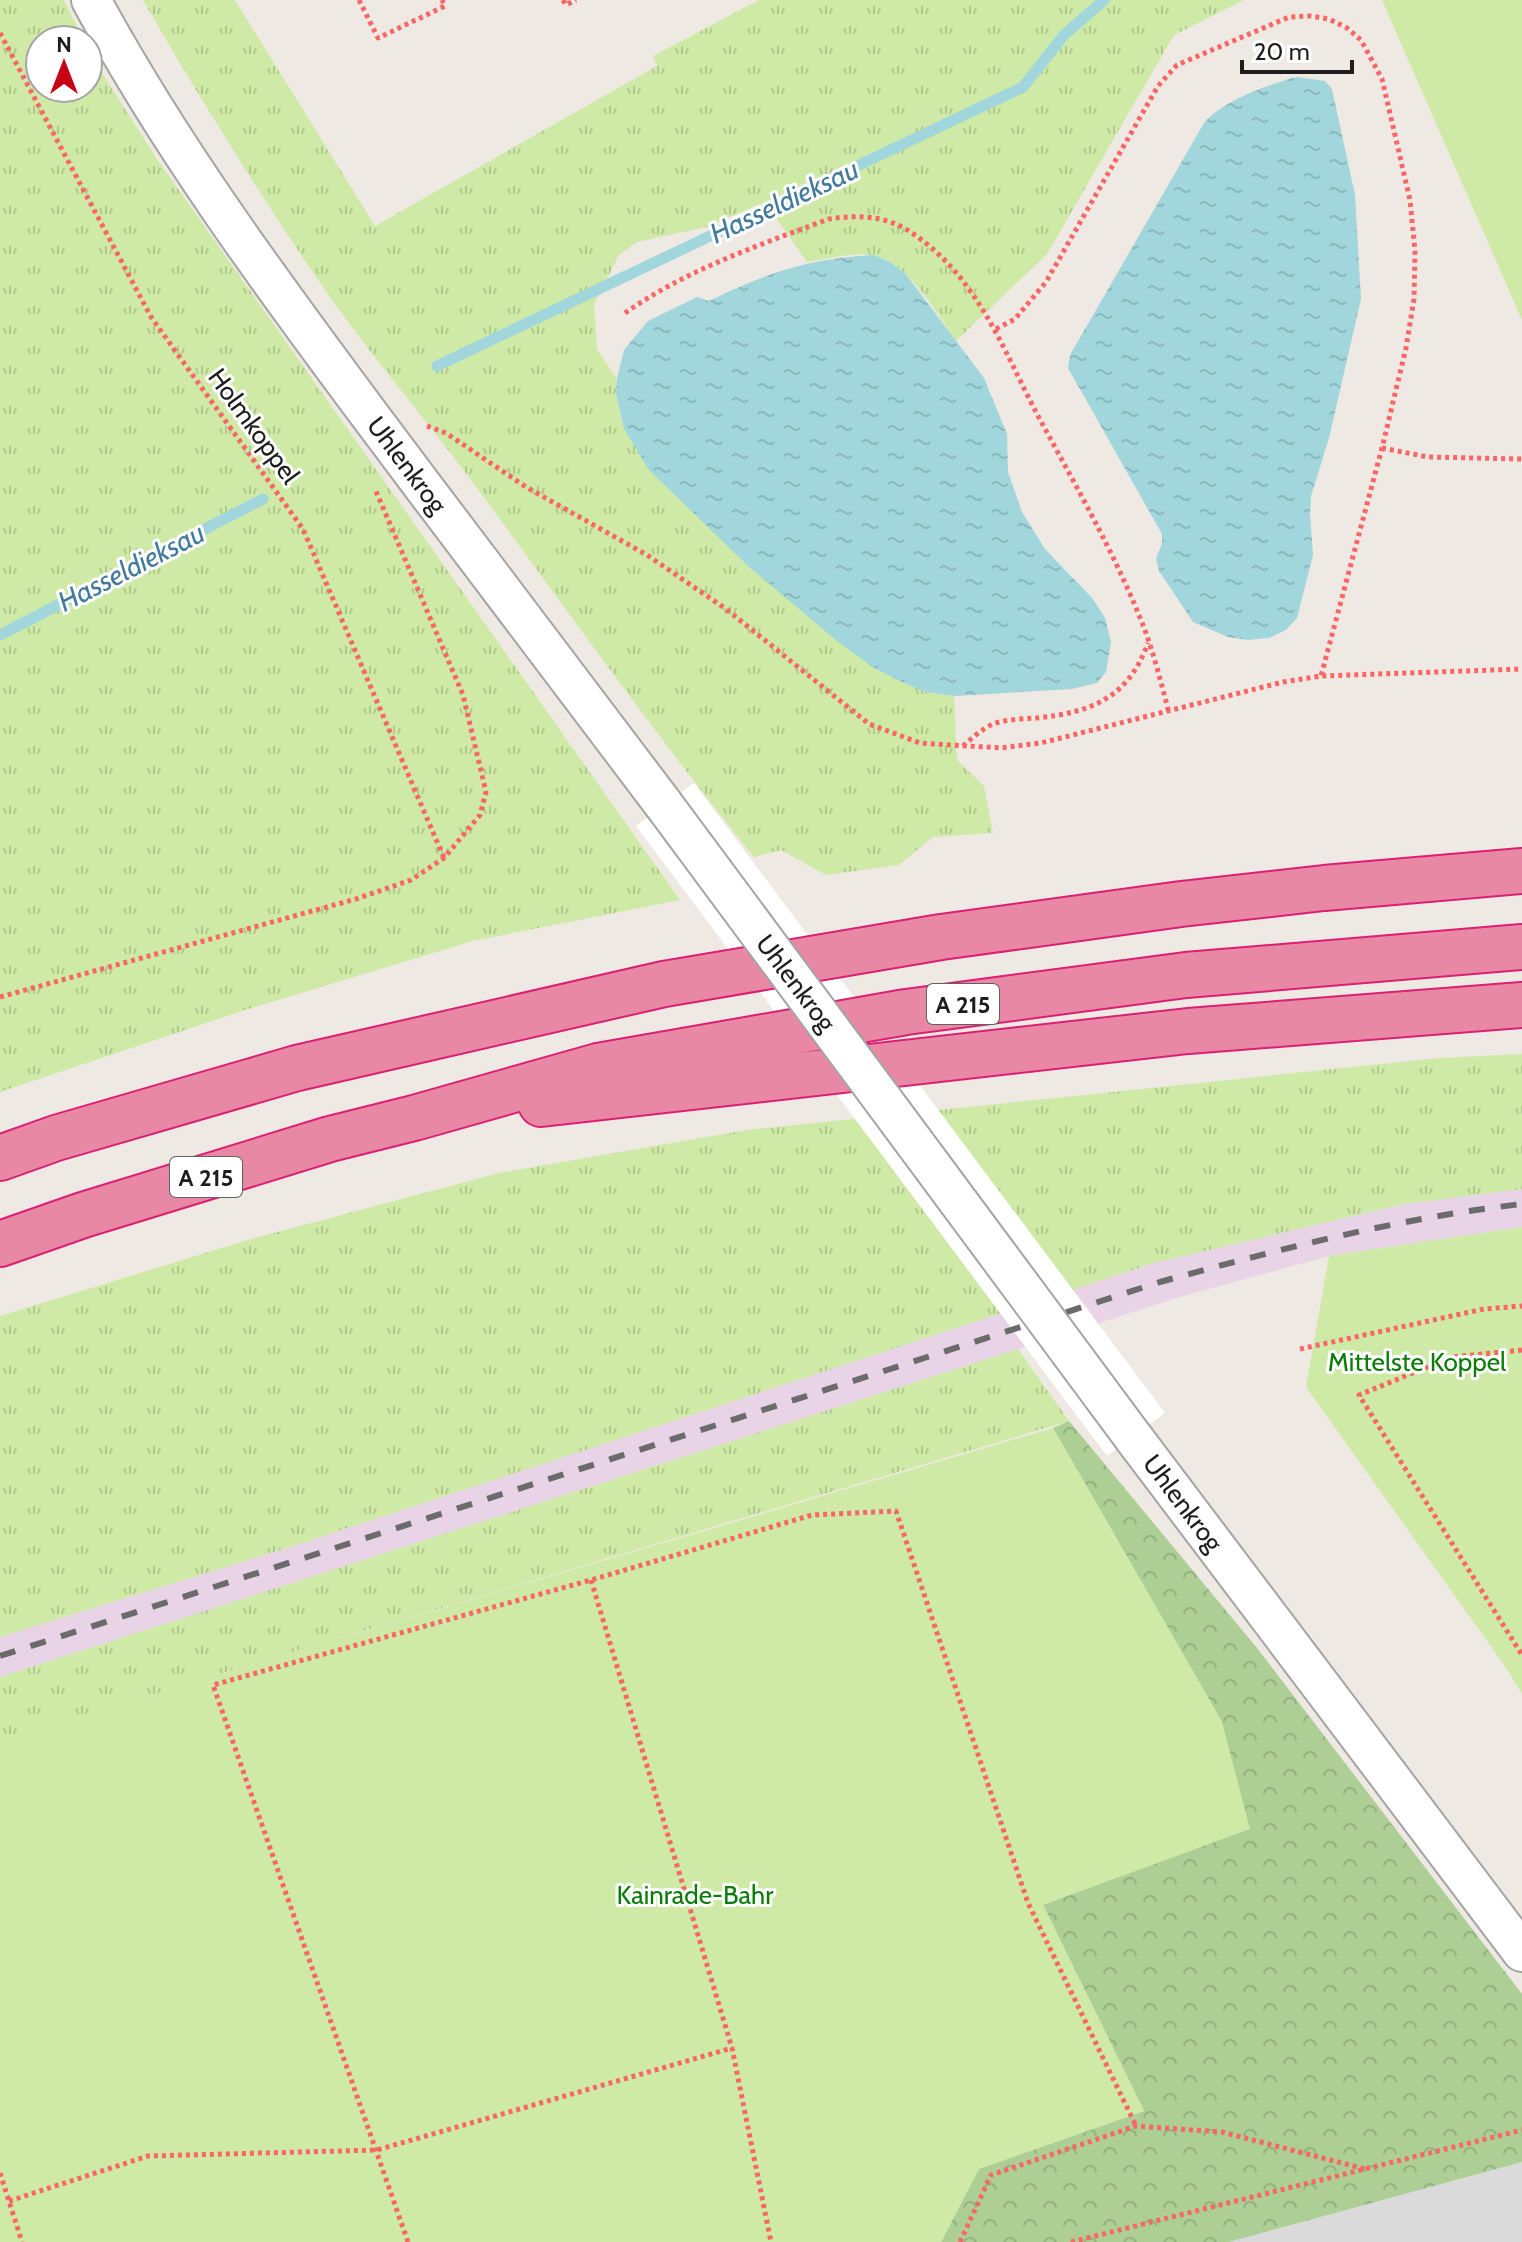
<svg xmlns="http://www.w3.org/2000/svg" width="1522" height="2242" viewBox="0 0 1522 2242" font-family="Cabin,sans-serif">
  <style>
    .residential { fill: #dbdada }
    .industrial { fill: #e8d4e6 }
    .grass { fill: url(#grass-tufts) }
    .forest { fill: url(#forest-crowns) }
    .garden { fill: #cfeaa6 }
    .water { fill: url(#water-ripples) }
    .pier { fill: #fff }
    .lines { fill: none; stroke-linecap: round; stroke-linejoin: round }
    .stream { stroke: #a1d6dd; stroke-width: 11 }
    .street-casing { stroke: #a4a4a4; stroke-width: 42 }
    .highway-casing { stroke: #db2074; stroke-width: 48 }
    .path { stroke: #fc6566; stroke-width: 5; stroke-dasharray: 4 4; stroke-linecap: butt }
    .street { stroke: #fff; stroke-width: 38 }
    .highway { stroke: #e888a4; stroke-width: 44 }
    .rail { stroke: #6b6b6b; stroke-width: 6; stroke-dasharray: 16 16; stroke-linecap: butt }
    .street-bridge-casing { stroke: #a4a4a4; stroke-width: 42; stroke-linecap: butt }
    .street-bridge { stroke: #fff; stroke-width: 38 }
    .labels { text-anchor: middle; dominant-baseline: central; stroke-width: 6; stroke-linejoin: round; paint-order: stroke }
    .shield { fill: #fff; stroke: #616161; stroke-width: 2 }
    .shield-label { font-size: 24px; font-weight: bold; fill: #1d1d1d }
    .street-label { font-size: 26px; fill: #1d1d1d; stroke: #fff }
    .park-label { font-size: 26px; fill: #0c7c09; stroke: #fff }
    .water-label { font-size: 28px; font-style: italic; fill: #427a9e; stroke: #fff }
  </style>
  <defs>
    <pattern id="grass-tufts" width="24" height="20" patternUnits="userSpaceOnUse" patternTransform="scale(2)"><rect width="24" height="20" fill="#cfeaa6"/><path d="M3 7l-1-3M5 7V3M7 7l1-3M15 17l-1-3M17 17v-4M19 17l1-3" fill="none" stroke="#b1c88e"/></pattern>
    <pattern id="forest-crowns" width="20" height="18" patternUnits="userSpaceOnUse" patternTransform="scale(2)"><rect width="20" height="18" fill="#adcf96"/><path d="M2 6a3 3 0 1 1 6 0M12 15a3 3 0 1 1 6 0" fill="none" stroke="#94b181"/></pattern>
    <pattern id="water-ripples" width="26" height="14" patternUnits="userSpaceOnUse" patternTransform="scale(2)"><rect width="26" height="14" fill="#a1d6dd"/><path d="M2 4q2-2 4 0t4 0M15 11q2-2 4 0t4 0" fill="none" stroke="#8ab7bd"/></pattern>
  </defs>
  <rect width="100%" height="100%" fill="#eee9e2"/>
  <path class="residential" d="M1522 2162V2242H1229Z"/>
  <path class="industrial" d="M1522 1189V1227L1329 1256 1176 1298 561 1498 0 1677V1637L293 1546 965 1323 1154 1263 1404 1204Z"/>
  <g class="grass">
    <path d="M0 0H64L84 40H40V88H88V47L100 70 157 159 680 900 473 941 245 1010 0 1092Z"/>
    <path d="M143 0H235L375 226 657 66 653 56 759 0H1244L1174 35 1047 254 956 341C937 314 909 264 876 256 855 251 827 259 807 262L765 202 706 227 637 242 619 255 594 304 597 349 617 379 616 394 624 429 874 668 925 692 954 696 957 760 984 786 993 833 933 837 899 865 826 875 781 850 754 857C656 736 566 609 474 484 422 414 365 349 316 277 255 187 197 94 143 0Z"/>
    <path d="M1522 1054V1189L1404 1204 1154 1263 293 1546 0 1637V1316L251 1239 499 1173 747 1130 1439 1058Z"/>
    <path d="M1018 1349 1069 1421 209 1677 0 1744V1677Z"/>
  </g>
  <path class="forest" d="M1069 1421 1257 1648 1522 1994V2162L1229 2242H941L978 2169 1144 2111 1043 1905 1222 1722 1053 1428Z"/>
  <g class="garden">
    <path d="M1382 0H1522V320Z"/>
    <path d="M1522 1227V1694L1507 1669 1306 1387 1329 1256Z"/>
    <path d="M1053 1428 1222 1722 1250 1829 1043 1905 1144 2111 979 2169 941 2242H0V1744L209 1677Z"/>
  </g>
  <g class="water">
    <path d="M1297 77 1325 81 1332 89 1355 195 1361 299 1329 438 1311 496 1310 515 1313 555 1297 618 1286 630 1269 638 1248 640 1228 637 1193 622 1159 571 1156 558 1162 544V534L1068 368 1070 355 1204 123C1222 101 1269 84 1297 77Z"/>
    <path d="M874 255 890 262 905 273 984 378 1007 434 1008 472 1022 512 1045 549 1093 599 1105 618 1111 642 1106 672 1097 683 1072 689 954 696 925 692 900 681 874 668 837 641 747 565 649 470 624 429 616 394 617 379 624 350 648 321 697 297 709 301C769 272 807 259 874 255Z"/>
  </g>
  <path class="pier" d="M694 783 1165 1413 1107 1456 636 826Z"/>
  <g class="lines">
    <g class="stream">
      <path d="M437 366 1023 87 1064 35 1104 0"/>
      <path d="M0 635 263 499"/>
    </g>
    <defs>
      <g id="street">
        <path d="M91 0C170 146 269 280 368 413 466 544 565 674 664 805"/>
        <path d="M1133 1437 1522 1952"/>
      </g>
      <g id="highway">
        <path d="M541 1104 1188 1031 1522 1005"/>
        <path d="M0 1158 56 1138 297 1068 664 984 941 937 1181 904 1324 888 1522 871"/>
        <path d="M0 1244 83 1215 330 1139 414 1118 598 1066 906 1012 1186 975 1522 947"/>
      </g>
    </defs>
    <use href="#street" class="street-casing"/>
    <use href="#highway" class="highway-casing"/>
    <g class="path">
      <path d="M359 0 378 38 445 6 442 0"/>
      <path d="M563 0 566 5 576 0"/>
      <path d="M0 33 151 317 303 529 444 858"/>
      <path d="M625 313C686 270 759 245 829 219 860 214 889 216 915 235 978 279 1003 349 1037 414 1073 481 1112 548 1141 620 1153 650 1161 682 1169 713"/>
      <path d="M996 329 1015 319 1046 282 1158 86 1177 65 1289 17 1310 16 1329 19 1347 28 1361 40 1382 79 1410 200 1415 251 1414 299 1406 348 1382 448 1321 676"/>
      <path d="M427 426 446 433 526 487 647 555 726 609 869 724 920 743 1001 748 1041 743 1283 682 1321 676 1522 669"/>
      <path d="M1382 448 1428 457 1522 459"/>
      <path d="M963 746C972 738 982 729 993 724 1006 719 1023 719 1037 718 1092 712 1128 698 1148 643"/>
      <path d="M0 997 356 899 411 880 444 858 480 815 486 792 463 695 375 489"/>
      <path d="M1300 1349 1484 1309 1522 1306"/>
      <path d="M1522 1350 1452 1357 1359 1395 1522 1655"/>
      <path d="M591 1580 732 2048 771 2242"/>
      <path d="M0 2173 22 2242"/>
      <path d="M9 2201 148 2156 377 2150 732 2048"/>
      <path d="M408 2242 213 1685 591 1580 812 1515 896 1511 1028 1903 1136 2126"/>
      <path d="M960 2242 991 2175 1136 2126 1222 2132 1365 2169"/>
      <path d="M1071 2242 1522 2130"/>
    </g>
    <use href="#street" class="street"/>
    <use href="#highway" class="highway"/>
    <path class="rail" d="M0 1656 1160 1282C1280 1249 1399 1218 1522 1204"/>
    <defs>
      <path id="street-bridge" d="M664 805 1133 1437"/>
    </defs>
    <use href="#street-bridge" class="street-bridge-casing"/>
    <use href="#street-bridge" class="street-bridge"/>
  </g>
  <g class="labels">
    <g class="shield">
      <rect x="927" y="984" width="72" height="40" rx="6"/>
      <rect x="170" y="1157" width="72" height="40" rx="6"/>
    </g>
    <g class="shield-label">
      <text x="963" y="1004">A 215</text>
      <text x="206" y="1177">A 215</text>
    </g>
    <g class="street-label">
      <text transform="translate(254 426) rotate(54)">Holmkoppel</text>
      <text transform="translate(407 465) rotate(53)">Uhlenkrog</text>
      <text transform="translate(796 983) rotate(53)">Uhlenkrog</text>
      <text transform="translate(1183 1503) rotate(53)">Uhlenkrog</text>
    </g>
    <g class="park-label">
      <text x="1417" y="1362">Mittelste Koppel</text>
      <text x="695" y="1895">Kainrade-Bahr</text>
    </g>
    <g class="water-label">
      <text transform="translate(784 201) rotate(-25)">Hasseldieksau</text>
      <text transform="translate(131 567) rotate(-27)">Hasseldieksau</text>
    </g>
  </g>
  <g transform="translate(64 64)"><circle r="38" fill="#ffffff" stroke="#a5a5a5" stroke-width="2"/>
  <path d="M0-6L14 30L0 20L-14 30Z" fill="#c90015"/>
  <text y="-12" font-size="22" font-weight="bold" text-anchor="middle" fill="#1d1d1d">N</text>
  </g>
  <path d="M1242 60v12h110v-12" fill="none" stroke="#1d1d1d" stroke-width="4"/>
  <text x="1254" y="60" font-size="24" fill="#1d1d1d" stroke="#ffffff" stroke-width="6" paint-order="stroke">20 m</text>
</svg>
